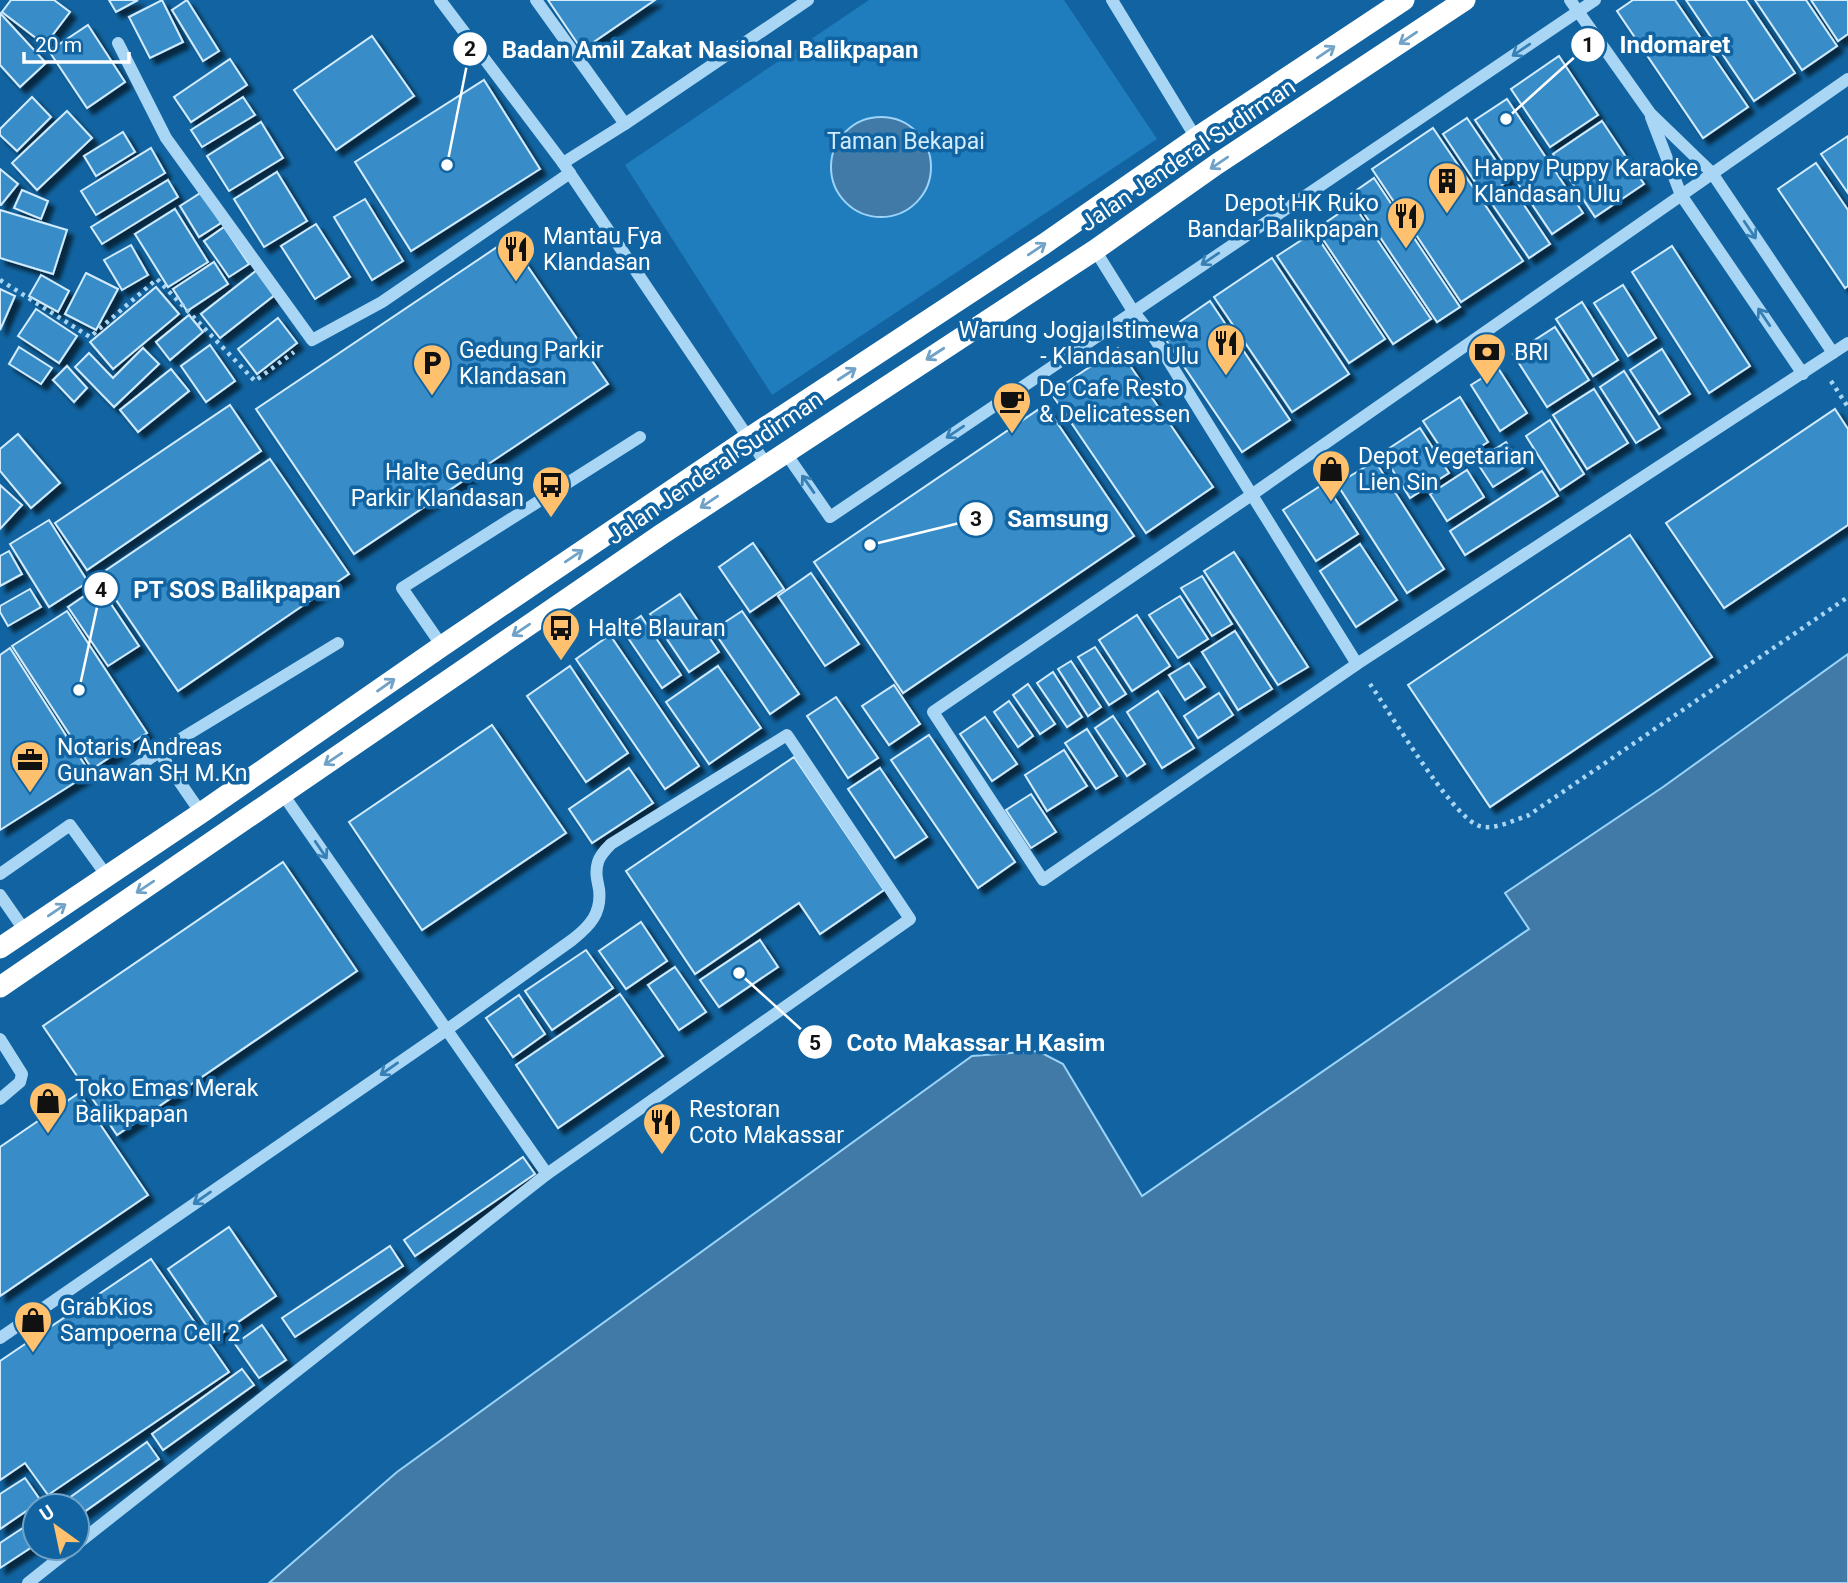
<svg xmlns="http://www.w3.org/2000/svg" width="1848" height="1583" viewBox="0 0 1848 1583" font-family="Roboto,sans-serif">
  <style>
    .green { fill: #1f7dbe }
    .water { fill: #417aa6; stroke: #9bd3f9; stroke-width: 2 }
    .building { fill: #398dc8; stroke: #d2ecfe; stroke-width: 2; filter: url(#shadow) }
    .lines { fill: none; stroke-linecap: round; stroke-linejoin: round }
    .path { stroke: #a9d6f5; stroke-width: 4.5; stroke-dasharray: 3.5 5; stroke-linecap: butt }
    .minor { stroke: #a9d6f5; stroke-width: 12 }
    .highway { stroke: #fff; stroke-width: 21 }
    .oneway { stroke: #70a2c7 }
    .oneway2 { stroke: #3780b6 }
    .labels { text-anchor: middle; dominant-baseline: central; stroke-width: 7; stroke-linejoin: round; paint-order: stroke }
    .park-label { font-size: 23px; fill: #d2ecfe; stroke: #1164a1 }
    .street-label { font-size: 23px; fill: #fff; stroke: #1164a1 }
    .poi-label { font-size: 23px; fill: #fff; stroke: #1164a1; text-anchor: start }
    .leader { fill: none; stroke: #fff; stroke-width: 2.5 }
    .callout-dot { fill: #fff; stroke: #1164a1; stroke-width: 2.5 }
    .mark-label { font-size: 21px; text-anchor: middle; font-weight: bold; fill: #111 }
    .callout-label { font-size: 24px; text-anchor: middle; font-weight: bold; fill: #fff; stroke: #1164a1; stroke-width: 7; stroke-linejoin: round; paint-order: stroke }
  </style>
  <defs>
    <filter id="shadow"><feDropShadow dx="6" dy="6" stdDeviation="2" flood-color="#0009"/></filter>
  </defs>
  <rect width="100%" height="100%" fill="#1164a1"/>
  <path class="green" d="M869 0H1064L1157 139 772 395 625 165Z"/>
  <g class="water">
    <circle cx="881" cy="167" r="50"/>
    <path d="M1848 654V1583H269L397 1472 972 1056 1038 1051 1063 1064 1142 1196 1529 929 1505 893 1663 787Z"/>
  </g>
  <g class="building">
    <path d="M11 0H54L70 12 45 45 2 12Z"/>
    <path d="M109 0H138L116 12Z"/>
    <path d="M162 0 183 42 150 58 129 17Z"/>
    <path d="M187 0 219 51 203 61 172 10Z"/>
    <path d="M548 0H655L582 50Z"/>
    <path d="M1633 0H1675L1748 107 1703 138 1617 11Z"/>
    <path d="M1686 0H1746L1795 73 1754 101Z"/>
    <path d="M1755 0H1806L1837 46 1802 70Z"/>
    <path d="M1811 0H1848V34L1838 41Z"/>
    <path d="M0 13 46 63 20 87 0 65Z"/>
    <path d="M88 25 125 82 87 108 49 51Z"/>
    <path d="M372 36 414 96 336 150 294 90Z"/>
    <path d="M1559 56 1598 115 1550 147 1511 89Z"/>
    <path d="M230 59 247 85 191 122 174 97Z"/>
    <path d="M484 80 540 169 411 251 355 162Z"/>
    <path d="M32 97 51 117 17 151 0 135V129Z"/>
    <path d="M243 97 255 115 202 147 191 130Z"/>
    <path d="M1507 99 1583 213 1552 234 1475 120Z"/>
    <path d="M67 111 92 138 37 190 12 163Z"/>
    <path d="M1467 118 1509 180 1485 197 1443 134Z"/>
    <path d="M1602 121 1644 184 1595 217 1553 154Z"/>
    <path d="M261 122 283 158 229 191 207 156Z"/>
    <path d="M1433 128 1523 261 1461 302 1372 169Z"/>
    <path d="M123 132 135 152 96 176 84 156Z"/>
    <path d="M1848 136V193L1821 154Z"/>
    <path d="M151 148 165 173 96 215 81 191Z"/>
    <path d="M1816 163 1848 210V286L1845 288 1778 189Z"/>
    <path d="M0 169 18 184 1 205H0Z"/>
    <path d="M277 172 307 221 264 247 234 199Z"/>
    <path d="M1374 178 1460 307 1437 322 1351 194Z"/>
    <path d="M168 180 178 197 102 244 91 227Z"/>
    <path d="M1512 187 1550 244 1529 258 1490 201Z"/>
    <path d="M22 190 48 201 41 219 14 208Z"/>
    <path d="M202 192 221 223 199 237 180 206Z"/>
    <path d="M365 199 403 261 372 280 334 217Z"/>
    <path d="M1353 204 1431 319 1393 344 1316 229Z"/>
    <path d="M175 209 208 262 168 287 135 234Z"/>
    <path d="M0 210 67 230 53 274 0 258Z"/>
    <path d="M316 224 350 277 315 299 281 246Z"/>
    <path d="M224 227 249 264 229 277 204 241Z"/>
    <path d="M1314 232 1385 339 1349 363 1277 256Z"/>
    <path d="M509 239 608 384 354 554 256 409Z"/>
    <path d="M131 245 148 275 122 290 104 260Z"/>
    <path d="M1672 246 1750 366 1709 393 1632 272Z"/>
    <path d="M1272 258 1349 374 1292 412 1214 297Z"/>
    <path d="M214 262 228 284 187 311 173 289Z"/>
    <path d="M257 270 276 294 220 338 201 314Z"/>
    <path d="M86 273 118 289 96 330 65 314Z"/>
    <path d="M41 275 69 291 58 312 29 296Z"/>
    <path d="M1623 285 1656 338 1628 356 1594 303Z"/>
    <path d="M156 287 179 314 113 369 90 342Z"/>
    <path d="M0 289 15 296 0 330Z"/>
    <path d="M1210 301 1290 420 1242 452 1162 334Z"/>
    <path d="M1582 302 1618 360 1593 376 1556 319Z"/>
    <path d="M36 309 77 336 59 363 18 336Z"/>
    <path d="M189 315 203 332 170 360 156 342Z"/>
    <path d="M278 318 297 343 257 374 238 349Z"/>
    <path d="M1555 327 1589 380 1547 407 1513 354Z"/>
    <path d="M210 345 235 381 206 402 181 366Z"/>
    <path d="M19 347 52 368 41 384 9 364Z"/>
    <path d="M143 348 159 364 114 407 75 367 89 353 113 378Z"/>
    <path d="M1118 348 1213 487 1146 533 1051 393Z"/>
    <path d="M1662 349 1690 394 1659 414 1630 370Z"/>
    <path d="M67 366 87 388 74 402 53 380Z"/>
    <path d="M1498 368 1527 413 1500 431 1471 385Z"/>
    <path d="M171 369 189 391 138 432 120 410Z"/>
    <path d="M1624 371 1660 428 1636 443 1600 387Z"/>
    <path d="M1594 389 1628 443 1587 469 1553 415Z"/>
    <path d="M1460 397 1488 442 1452 465 1423 421Z"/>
    <path d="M230 405 261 451 87 570 55 523Z"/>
    <path d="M1045 405 1134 536 903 693 814 562Z"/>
    <path d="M1835 409 1848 429V525L1724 608 1666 523Z"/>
    <path d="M1550 420 1584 474 1560 490 1526 436Z"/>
    <path d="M1420 428 1449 473 1410 498 1382 453Z"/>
    <path d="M18 434 60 483 31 508 0 471V449Z"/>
    <path d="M1506 442 1523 468 1493 487 1476 461Z"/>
    <path d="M270 459 349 574 178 691 99 575Z"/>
    <path d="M1375 461 1444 569 1407 593 1337 484Z"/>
    <path d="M1467 470 1484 497 1447 521 1430 494Z"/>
    <path d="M1542 471 1558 496 1465 555 1450 531Z"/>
    <path d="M1325 483 1358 534 1316 561 1283 510Z"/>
    <path d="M0 485 22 505 0 529Z"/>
    <path d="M49 520 88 582 49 607 10 544Z"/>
    <path d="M1630 535 1712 657 1490 807 1408 685Z"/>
    <path d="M753 543 784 589 750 612 719 567Z"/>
    <path d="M1360 544 1397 600 1356 627 1320 571Z"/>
    <path d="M9 551 22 574 0 586V556Z"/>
    <path d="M1234 552 1308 667 1278 685 1204 571Z"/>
    <path d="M811 573 859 644 825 666 778 596Z"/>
    <path d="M1202 576 1232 624 1212 636 1181 588Z"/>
    <path d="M99 586 139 646 108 666 68 607Z"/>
    <path d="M30 589 41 607 8 626 0 612V606Z"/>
    <path d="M680 594 719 652 689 672 650 614Z"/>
    <path d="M1180 596 1208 639 1178 658 1149 615Z"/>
    <path d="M67 611 147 733 92 769 12 646Z"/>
    <path d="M742 611 799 694 770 714 713 630Z"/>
    <path d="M1137 615 1170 666 1132 691 1099 640Z"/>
    <path d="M641 616 681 675 662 688 622 629Z"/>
    <path d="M1235 631 1272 689 1238 710 1202 652Z"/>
    <path d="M610 635 699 766 665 789 576 659Z"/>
    <path d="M1095 647 1126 694 1109 705 1078 657Z"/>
    <path d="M10 648 90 773 0 830V655Z"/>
    <path d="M1071 661 1101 707 1088 716 1058 669Z"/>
    <path d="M1189 663 1205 687 1185 700 1169 675Z"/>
    <path d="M570 666 628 753 586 782 527 696Z"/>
    <path d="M718 666 761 728 709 764 666 702Z"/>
    <path d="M1053 672 1082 717 1067 727 1037 683Z"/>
    <path d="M1028 684 1055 724 1040 734 1013 695Z"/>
    <path d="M894 685 920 724 889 745 862 706Z"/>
    <path d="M1158 691 1194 748 1162 768 1127 712Z"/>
    <path d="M1219 693 1233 715 1198 738 1184 716Z"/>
    <path d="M836 697 878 758 848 778 807 716Z"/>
    <path d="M1009 701 1033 736 1018 747 994 712Z"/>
    <path d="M1113 716 1145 764 1127 776 1095 728Z"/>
    <path d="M985 717 1017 764 992 781 960 734Z"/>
    <path d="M492 725 566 833 422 930 349 822Z"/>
    <path d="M1087 729 1117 776 1096 789 1065 743Z"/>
    <path d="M929 735 1015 862 978 888 891 760Z"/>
    <path d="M1064 750 1087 786 1047 811 1025 775Z"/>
    <path d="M794 757 884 890 820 934 799 903 695 974 626 871Z"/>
    <path d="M629 768 653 803 592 843 569 809Z"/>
    <path d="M880 768 927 837 895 858 848 789Z"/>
    <path d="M1031 794 1056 832 1031 848 1006 810Z"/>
    <path d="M283 862 357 971 117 1135 43 1026Z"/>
    <path d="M641 922 667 961 626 989 599 951Z"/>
    <path d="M760 940 778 967 719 1007 700 980Z"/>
    <path d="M586 950 613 988 552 1030 525 991Z"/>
    <path d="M675 967 706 1012 679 1030 648 985Z"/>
    <path d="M620 994 663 1056 558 1128 516 1065Z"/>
    <path d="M519 995 545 1034 513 1057 486 1018Z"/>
    <path d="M79 1093 148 1195 0 1296V1147Z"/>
    <path d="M523 1157 535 1174 415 1256 404 1240Z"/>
    <path d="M229 1227 276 1296 215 1338 168 1269Z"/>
    <path d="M390 1246 403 1266 295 1337 282 1318Z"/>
    <path d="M151 1259 229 1372 48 1495 25 1463 0 1480V1361Z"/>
    <path d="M262 1325 286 1360 259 1378 235 1344Z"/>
    <path d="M242 1369 254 1385 163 1450 152 1434Z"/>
    <path d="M147 1442 159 1459 77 1517V1506H58Z"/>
    <path d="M25 1478 41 1501 0 1529V1494Z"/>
    <path d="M35 1520V1545L0 1568V1543Z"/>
  </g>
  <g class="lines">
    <g class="path">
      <path d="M0 280 90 337 157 279 255 381 294 352"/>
      <path d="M1831 381 1848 407"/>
      <path d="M1370 684C1391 714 1449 812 1477 825 1492 832 1514 820 1529 815L1848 597"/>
    </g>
    <g class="minor">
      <path d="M440 0 563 163 766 464"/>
      <path d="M536 0 625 124"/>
      <path d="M1112 0 1196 138"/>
      <path d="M1570 0 1650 113 1712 173 1833 353"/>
      <path d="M118 43 166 138 312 340 382 302 570 173"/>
      <path d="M1848 79 1250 496 933 712 1043 880 1357 664 1848 343"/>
      <path d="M1651 117 1681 195 1803 374"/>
      <path d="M563 163 625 124 808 0"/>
      <path d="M1095 250 1133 311 1155 339 1357 664"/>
      <path d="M785 452 830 517 1595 0"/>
      <path d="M442 646 402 588 640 437"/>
      <path d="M159 752 201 813"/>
      <path d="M130 772 159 752 338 643"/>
      <path d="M282 793 547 1174"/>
      <path d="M0 874 70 825 107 876"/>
      <path d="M0 895 25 931"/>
      <path d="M0 1039 22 1074 20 1082 0 1099"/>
      <path d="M0 1338 445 1031 572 940C590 926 602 913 599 889 597 879 595 872 598 862 600 855 606 849 611 844L787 735 910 919 547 1174 77 1544"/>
      <path d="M28 1583 72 1548"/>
    </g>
    <g class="highway">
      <path d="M0 948 201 813 442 646 749 438 1044 244 1196 138 1404 0"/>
      <path d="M0 987 662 534 1095 250 1217 164 1465 0"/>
    </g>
  </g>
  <defs><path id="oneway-shaft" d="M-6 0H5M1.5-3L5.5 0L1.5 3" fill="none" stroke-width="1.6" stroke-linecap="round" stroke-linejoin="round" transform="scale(1.75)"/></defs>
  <g class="oneway">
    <use href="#oneway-shaft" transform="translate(1408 38) rotate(146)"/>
    <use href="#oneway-shaft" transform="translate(1326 52) rotate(-34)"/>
    <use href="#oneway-shaft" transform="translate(1219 163) rotate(146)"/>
    <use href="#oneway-shaft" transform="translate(1037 249) rotate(-34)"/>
    <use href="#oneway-shaft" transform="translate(935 354) rotate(147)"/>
    <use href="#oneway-shaft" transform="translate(847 374) rotate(-33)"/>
    <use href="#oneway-shaft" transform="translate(709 502) rotate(146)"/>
    <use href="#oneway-shaft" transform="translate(574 556) rotate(-34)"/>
    <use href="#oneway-shaft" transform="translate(521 630) rotate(146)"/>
    <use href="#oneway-shaft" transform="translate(386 685) rotate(-35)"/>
    <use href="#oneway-shaft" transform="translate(333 759) rotate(146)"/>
    <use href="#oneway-shaft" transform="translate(145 887) rotate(146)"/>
    <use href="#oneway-shaft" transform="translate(57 910) rotate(-34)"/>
  </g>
  <g class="oneway2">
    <use href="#oneway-shaft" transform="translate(1521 50) rotate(146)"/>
    <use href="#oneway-shaft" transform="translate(1750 230) rotate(56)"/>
    <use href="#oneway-shaft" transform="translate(1210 259) rotate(146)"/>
    <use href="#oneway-shaft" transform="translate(1764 317) rotate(-124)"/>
    <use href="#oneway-shaft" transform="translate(955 432) rotate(146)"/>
    <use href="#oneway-shaft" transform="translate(808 484) rotate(-125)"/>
    <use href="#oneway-shaft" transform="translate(321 850) rotate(56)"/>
    <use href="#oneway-shaft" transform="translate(389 1069) rotate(145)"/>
    <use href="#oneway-shaft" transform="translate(202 1198) rotate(145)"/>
  </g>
  <defs>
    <symbol id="building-pin" viewBox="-11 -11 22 30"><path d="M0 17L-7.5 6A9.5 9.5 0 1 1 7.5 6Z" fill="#ffc16e" stroke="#1164a1"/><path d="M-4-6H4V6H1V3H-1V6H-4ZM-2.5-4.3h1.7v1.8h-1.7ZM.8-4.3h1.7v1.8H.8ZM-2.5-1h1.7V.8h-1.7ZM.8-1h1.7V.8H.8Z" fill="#111"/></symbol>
    <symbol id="restaurant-pin" viewBox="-11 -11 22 30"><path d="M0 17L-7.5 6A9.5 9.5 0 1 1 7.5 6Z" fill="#ffc16e" stroke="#1164a1"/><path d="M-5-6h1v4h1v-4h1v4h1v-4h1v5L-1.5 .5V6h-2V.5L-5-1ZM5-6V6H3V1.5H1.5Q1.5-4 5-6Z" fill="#111"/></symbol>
    <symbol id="bank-pin" viewBox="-11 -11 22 30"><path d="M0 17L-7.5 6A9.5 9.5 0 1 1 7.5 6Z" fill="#ffc16e" stroke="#1164a1"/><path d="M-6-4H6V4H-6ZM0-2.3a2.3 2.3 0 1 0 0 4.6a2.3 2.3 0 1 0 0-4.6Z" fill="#111"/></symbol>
    <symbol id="parking-pin" viewBox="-11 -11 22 30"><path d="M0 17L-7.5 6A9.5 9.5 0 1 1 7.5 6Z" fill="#ffc16e" stroke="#1164a1"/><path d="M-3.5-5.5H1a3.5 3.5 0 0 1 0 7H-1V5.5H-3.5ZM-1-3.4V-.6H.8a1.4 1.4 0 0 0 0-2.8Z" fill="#111"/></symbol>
    <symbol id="cafe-pin" viewBox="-11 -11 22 30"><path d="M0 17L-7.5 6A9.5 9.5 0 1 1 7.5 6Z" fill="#ffc16e" stroke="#1164a1"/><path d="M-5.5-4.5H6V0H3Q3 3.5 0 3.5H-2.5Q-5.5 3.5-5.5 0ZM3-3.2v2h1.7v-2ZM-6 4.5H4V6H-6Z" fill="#111"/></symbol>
    <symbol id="shop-pin" viewBox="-11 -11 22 30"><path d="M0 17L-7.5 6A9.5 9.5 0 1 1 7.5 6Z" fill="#ffc16e" stroke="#1164a1"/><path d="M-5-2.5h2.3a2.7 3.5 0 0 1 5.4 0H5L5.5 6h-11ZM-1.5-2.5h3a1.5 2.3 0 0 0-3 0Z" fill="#111"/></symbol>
    <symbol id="bus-pin" viewBox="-11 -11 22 30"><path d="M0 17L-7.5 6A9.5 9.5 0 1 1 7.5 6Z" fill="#ffc16e" stroke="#1164a1"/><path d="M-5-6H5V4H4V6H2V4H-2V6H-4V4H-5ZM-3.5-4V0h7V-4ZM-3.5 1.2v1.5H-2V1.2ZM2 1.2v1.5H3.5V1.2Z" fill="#111"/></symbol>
    <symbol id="office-pin" viewBox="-11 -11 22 30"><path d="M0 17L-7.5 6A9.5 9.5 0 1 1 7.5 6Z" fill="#ffc16e" stroke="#1164a1"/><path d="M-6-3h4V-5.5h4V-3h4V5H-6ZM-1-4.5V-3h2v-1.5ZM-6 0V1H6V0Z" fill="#111"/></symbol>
  </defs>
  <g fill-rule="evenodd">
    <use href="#building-pin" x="1425" y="159" width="44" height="60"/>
    <use href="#restaurant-pin" x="1384" y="194" width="44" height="60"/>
    <use href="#restaurant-pin" x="494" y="227" width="44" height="60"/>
    <use href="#restaurant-pin" x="1204" y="321" width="44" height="60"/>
    <use href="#bank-pin" x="1465" y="330" width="44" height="60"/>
    <use href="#parking-pin" x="410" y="341" width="44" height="60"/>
    <use href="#cafe-pin" x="990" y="379" width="44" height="60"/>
    <use href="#shop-pin" x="1309" y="447" width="44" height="60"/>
    <use href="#bus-pin" x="529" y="463" width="44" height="60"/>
    <use href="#bus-pin" x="539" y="606" width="44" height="60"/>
    <use href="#office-pin" x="8" y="738" width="44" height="60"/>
    <use href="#shop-pin" x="26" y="1079" width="44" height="60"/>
    <use href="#restaurant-pin" x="640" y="1100" width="44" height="60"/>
    <use href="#shop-pin" x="11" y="1298" width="44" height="60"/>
  </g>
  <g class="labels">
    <g class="park-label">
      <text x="906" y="141">Taman Bekapai</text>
    </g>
    <g class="street-label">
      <text transform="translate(1188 155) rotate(-34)">Jalan Jenderal Sudirman</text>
      <text transform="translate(715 468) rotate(-34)">Jalan Jenderal Sudirman</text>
    </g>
    <g class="poi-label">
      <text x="1474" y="168">Happy Puppy Karaoke<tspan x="1474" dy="26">Klandasan Ulu</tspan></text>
      <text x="1379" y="203" text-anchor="end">Depot HK Ruko<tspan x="1379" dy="26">Bandar Balikpapan</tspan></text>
      <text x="543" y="236">Mantau Fya<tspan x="543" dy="26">Klandasan</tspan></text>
      <text x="1199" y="330" text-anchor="end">Warung Jogja Istimewa<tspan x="1199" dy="26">- Klandasan Ulu</tspan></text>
      <text x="459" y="350">Gedung Parkir<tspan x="459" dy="26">Klandasan</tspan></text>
      <text x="1514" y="352">BRI</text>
      <text x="1039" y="388">De Cafe Resto<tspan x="1039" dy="26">&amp; Delicatessen</tspan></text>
      <text x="1358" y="456">Depot Vegetarian<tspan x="1358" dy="26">Lien Sin</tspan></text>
      <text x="524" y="472" text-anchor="end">Halte Gedung<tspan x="524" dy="26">Parkir Klandasan</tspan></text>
      <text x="588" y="628">Halte Blauran</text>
      <text x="57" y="747">Notaris Andreas<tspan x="57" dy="26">Gunawan SH M.Kn</tspan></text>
      <text x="75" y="1088">Toko Emas Merak<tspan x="75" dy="26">Balikpapan</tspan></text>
      <text x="689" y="1109">Restoran<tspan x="689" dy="26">Coto Makassar</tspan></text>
      <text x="60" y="1307">GrabKios<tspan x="60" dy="26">Sampoerna Cell 2</tspan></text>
    </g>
  </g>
  <path class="leader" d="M1506 119L1588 45M447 165L470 49M870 545L976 519M79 690L101 589M739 973L815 1042"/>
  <g class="callout-dot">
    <circle cx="1506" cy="119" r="7"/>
    <circle cx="447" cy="165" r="7"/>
    <circle cx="870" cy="545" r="7"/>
    <circle cx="79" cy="690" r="7"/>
    <circle cx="739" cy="973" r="7"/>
    <circle cx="1588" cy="45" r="18"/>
    <circle cx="470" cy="49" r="18"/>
    <circle cx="976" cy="519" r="18"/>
    <circle cx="101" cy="589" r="18"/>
    <circle cx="815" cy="1042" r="18"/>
  </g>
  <g class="mark-label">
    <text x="1588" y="52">1</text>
    <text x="470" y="56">2</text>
    <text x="976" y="526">3</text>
    <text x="101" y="597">4</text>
    <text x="815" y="1050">5</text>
  </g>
  <g class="callout-label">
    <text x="1675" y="53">Indomaret</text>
    <text x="710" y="58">Badan Amil Zakat Nasional Balikpapan</text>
    <text x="1058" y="527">Samsung</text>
    <text x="237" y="598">PT SOS Balikpapan</text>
    <text x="976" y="1051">Coto Makassar H Kasim</text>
  </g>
  <g transform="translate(56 1527) rotate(327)"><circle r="33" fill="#1164a1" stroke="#70a2c7" stroke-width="2"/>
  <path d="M0-5L12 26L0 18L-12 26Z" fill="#ffc16e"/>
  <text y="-10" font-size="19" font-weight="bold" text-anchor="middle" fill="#ffffff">U</text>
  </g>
  <path d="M24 52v10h105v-10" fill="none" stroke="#ffffff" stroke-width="3.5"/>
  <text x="35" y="52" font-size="21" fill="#ffffff" stroke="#1164a1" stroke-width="5" paint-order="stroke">20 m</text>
</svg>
